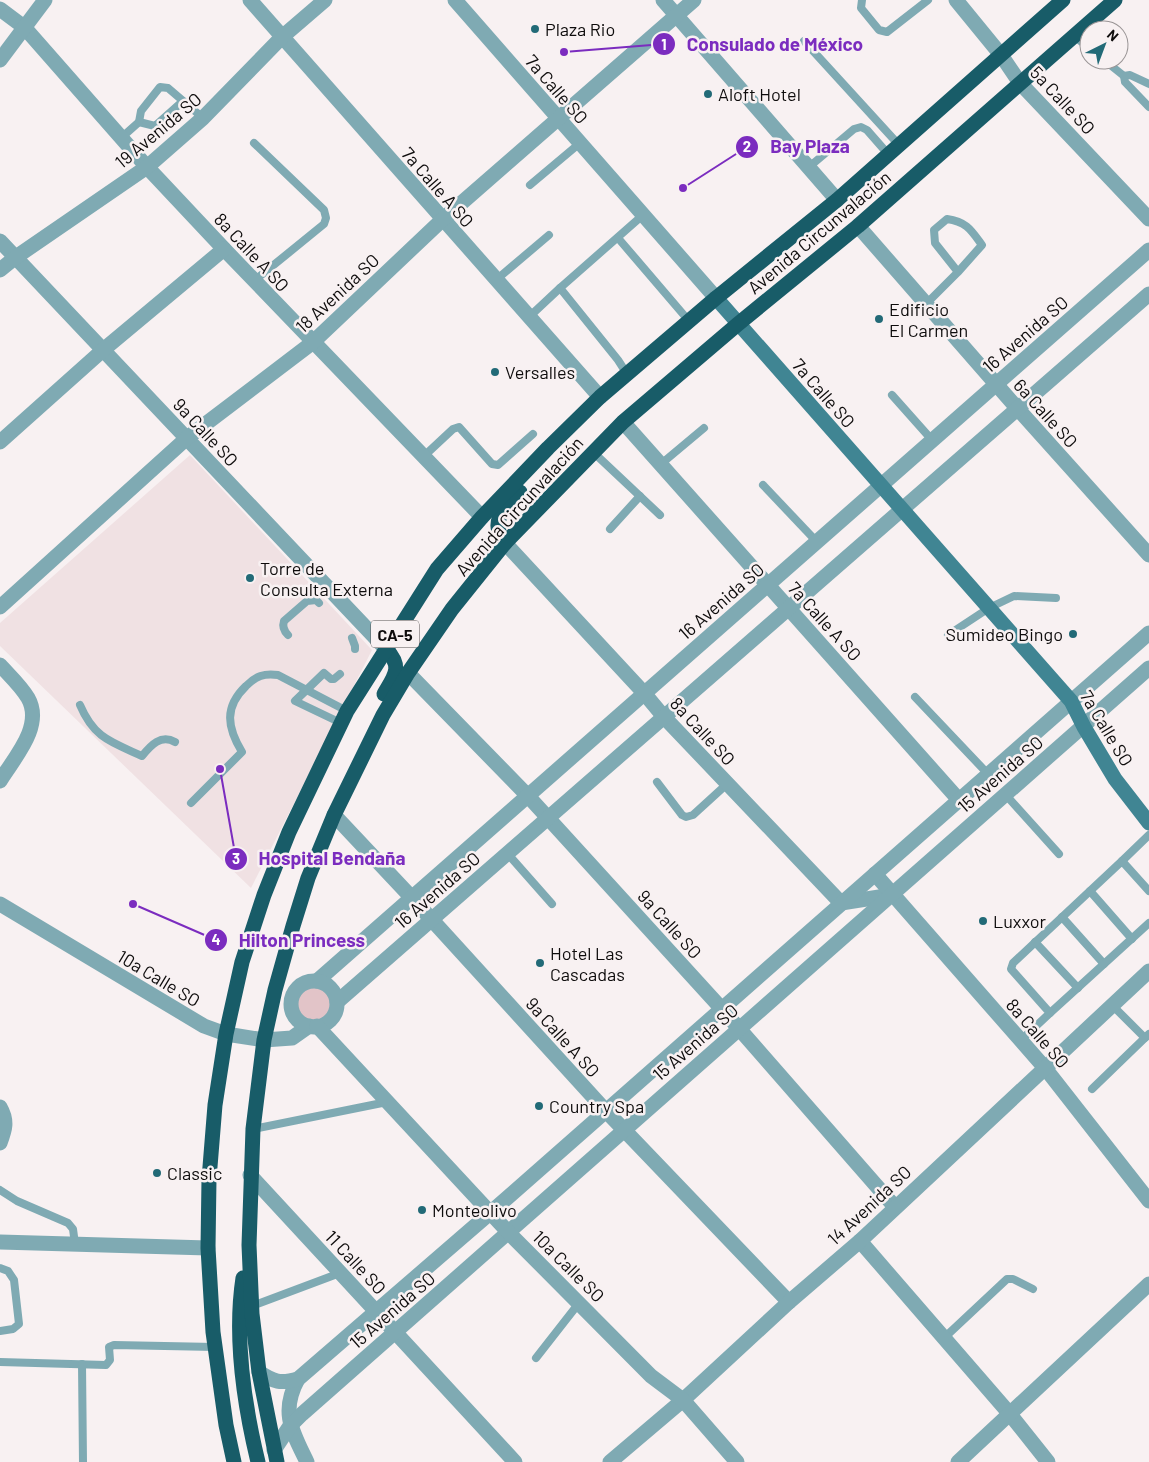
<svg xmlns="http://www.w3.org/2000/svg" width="1149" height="1462" viewBox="0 0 1149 1462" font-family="Barlow,sans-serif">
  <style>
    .built { fill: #f0e1e3 }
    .green { fill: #e2c4c8 }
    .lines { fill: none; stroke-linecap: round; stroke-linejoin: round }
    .service { stroke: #7faab3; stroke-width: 8 }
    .minor { stroke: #7faab3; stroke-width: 15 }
    .tertiary { stroke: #7faab3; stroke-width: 15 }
    .secondary { stroke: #408593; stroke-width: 15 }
    .trunk { stroke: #185c68; stroke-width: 15 }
    .poi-dot { fill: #226a77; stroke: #f8f1f2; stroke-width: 2 }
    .labels { text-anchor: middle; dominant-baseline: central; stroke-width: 5; stroke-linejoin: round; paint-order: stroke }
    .shield { fill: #f8f1f2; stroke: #545151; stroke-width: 1 }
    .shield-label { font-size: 16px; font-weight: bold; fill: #0e0c0c }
    .poi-label { font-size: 18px; fill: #0e0c0c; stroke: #f8f1f2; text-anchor: start }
    .street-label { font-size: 18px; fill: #0e0c0c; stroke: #f8f1f2 }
    .leader { fill: none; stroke: #7b2cbf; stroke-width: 2 }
    .callout-dot { fill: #7b2cbf; stroke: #f8f1f2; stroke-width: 2 }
    .mark-label { font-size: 15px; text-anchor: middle; font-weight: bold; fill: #fff }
    .callout-label { font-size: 19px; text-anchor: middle; font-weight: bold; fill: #7b2cbf; stroke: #f8f1f2; stroke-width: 5; stroke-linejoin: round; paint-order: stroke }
  </style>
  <rect width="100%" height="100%" fill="#f8f1f2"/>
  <path class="built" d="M190 455 372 650 251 888 0 646V623Z"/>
  <circle class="green" cx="314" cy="1004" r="17"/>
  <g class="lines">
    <g class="service">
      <path d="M862 0 861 8 879 30 887 32 928 0"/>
      <path d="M1074 36 1089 48"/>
      <path d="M804 41 899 145"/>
      <path d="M1104 60 1124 76"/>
      <path d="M1149 84 1130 75 1124 76 1125 82 1149 107"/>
      <path d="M139 122 155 126 183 101"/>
      <path d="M121 138 139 122 141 111 160 87 168 88 203 118"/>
      <path d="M809 167 854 129 861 127 867 130 888 154"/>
      <path d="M530 185 580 143"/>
      <path d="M618 238 689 321"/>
      <path d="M496 280 549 235"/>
      <path d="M254 281 324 224 326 218 324 210 254 143"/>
      <path d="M926 304 958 272 982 245C971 230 967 222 947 219L934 230 935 243 958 272"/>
      <path d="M529 317 560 288"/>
      <path d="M627 374 618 360 560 288 643 215"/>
      <path d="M892 395 932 440"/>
      <path d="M593 452 660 515"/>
      <path d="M423 457 453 429 459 427 492 464 498 465 533 434"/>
      <path d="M661 464 704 428"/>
      <path d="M763 485 817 542"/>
      <path d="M610 529 640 496"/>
      <path d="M288 635C284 631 282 627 284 621L307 601 316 600 319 603"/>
      <path d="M948 635 989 608 1014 596 1056 598"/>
      <path d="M352 638 355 646V649"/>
      <path d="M340 674 334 679H331L324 673 295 701 341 723"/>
      <path d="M915 697 988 774"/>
      <path d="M80 705C94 738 111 742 142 756 151 745 161 734 175 742"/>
      <path d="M657 782 682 815 686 817 693 815 727 784"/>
      <path d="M1005 794 1059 854"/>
      <path d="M191 803 242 752C227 727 224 707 246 686 256 676 264 673 278 675L347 711"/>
      <path d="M507 853 552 904"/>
      <path d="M1122 861 1149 835"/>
      <path d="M1090 891 1132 939"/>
      <path d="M1062 917 1104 964"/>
      <path d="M1035 942 1078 988"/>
      <path d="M1112 1005 1145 1038"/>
      <path d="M1050 1013 1149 923"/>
      <path d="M1020 1041 1050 1013 1011 969 1013 963 1122 861 1149 891"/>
      <path d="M1092 1089 1149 1034"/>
      <path d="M253 1129 387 1102"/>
      <path d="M0 1190 17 1201 68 1223 73 1229 75 1244"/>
      <path d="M0 1268 8 1271 14 1280 19 1324 13 1329 0 1331"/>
      <path d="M252 1306 340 1273"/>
      <path d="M944 1338 1007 1279H1013L1033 1289"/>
      <path d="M536 1358 579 1303"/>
      <path d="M0 1362 106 1365 110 1360 109 1347 114 1345 215 1347"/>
      <path d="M82 1364 83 1462"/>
    </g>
    <g class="minor">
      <path d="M250 0 600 397"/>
      <path d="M455 0 716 298"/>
      <path d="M663 0 837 200"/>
      <path d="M956 0 1001 55 1020 83 1149 219"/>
      <path d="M0 9 24 27 147 167 224 249 482 517"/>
      <path d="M0 60 45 0"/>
      <path d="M858 226 1017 408 1149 555"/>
      <path d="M0 241 386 649"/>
      <path d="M0 270 16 257 147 167 203 118 282 37 325 0"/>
      <path d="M623 422 959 800"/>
      <path d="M0 442 103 350 224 249"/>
      <path d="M505 543 644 693 664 717 841 903 892 895"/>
      <path d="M0 607 187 438 312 343 442 220 694 0"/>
      <path d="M0 665C10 676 21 686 28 698 44 726 14 758 0 781"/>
      <path d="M408 673 528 796 721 1008 895 1207"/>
      <path d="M334 815 412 898 605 1110 789 1302"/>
      <path d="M875 874 1045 1068 1149 1201"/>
      <path d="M317 981 1149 250"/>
      <path d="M337 1002 1149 294"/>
      <path d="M0 1107C8 1121 5 1130 0 1143"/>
      <path d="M250 1175 515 1462"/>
      <path d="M860 1241 1009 1413 1048 1462"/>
      <path d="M0 1242 208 1248"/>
      <path d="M298 1379C280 1412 292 1431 307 1462"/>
      <path d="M274 1450 290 1426 302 1414 1149 668"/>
      <path d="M610 1462 683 1400 789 1302 860 1241 1149 971"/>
      <path d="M958 1462 1149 1284"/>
    </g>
    <g class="tertiary">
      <path d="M0 904 204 1026 226 1034 264 1040 292 1038 309 1026"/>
      <circle cx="314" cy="1004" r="23"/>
      <path d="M317 1026 509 1233 651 1376 683 1400 737 1462"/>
      <path d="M259 1372C274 1382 280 1384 298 1379L490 1213 1149 633"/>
    </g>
    <path class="secondary" d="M716 298 1071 701 1084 727 1115 779 1149 823"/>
    <g class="trunk">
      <path d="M505 543C488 521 505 508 520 492"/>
      <path d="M384 694C395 675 403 667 386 649"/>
      <path d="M243 1278C234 1337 244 1404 258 1462"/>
      <path d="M234 1462 226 1425 213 1332 208 1248 209 1179 215 1105 226 1034 242 962 264 895 289 832 347 711 437 569 482 517 548 448 600 397 716 298 837 200 1063 0"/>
      <path d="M277 1462 259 1372 252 1314 249 1245 253 1129 264 1040 275 990 293 926 308 878 334 815 383 715 408 673 452 609 505 543 623 422 738 324 858 226 1115 0"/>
    </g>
  </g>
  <g class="poi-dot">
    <circle cx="535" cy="29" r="5"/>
    <circle cx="708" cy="94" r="5"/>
    <circle cx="879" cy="319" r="5"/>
    <circle cx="495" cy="372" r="5"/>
    <circle cx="250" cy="578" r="5"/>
    <circle cx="1073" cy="634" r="5"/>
    <circle cx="983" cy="921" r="5"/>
    <circle cx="540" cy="963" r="5"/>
    <circle cx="539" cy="1106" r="5"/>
    <circle cx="157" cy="1173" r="5"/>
    <circle cx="422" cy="1210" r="5"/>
  </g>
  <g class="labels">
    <rect class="shield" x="371" y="620.5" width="48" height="27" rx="4"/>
    <g class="shield-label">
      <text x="395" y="634">CA-5</text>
    </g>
    <g class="poi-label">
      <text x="545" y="29">Plaza Rio</text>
      <text x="718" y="94">Aloft Hotel</text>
      <text x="889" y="309">Edificio<tspan x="889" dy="21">El Carmen</tspan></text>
      <text x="505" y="372">Versalles</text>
      <text x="260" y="568">Torre de<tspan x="260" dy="21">Consulta Externa</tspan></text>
      <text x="1063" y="634" text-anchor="end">Sumideo Bingo</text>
      <text x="993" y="921">Luxxor</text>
      <text x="550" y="953">Hotel Las<tspan x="550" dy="21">Cascadas</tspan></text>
      <text x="549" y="1106">Country Spa</text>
      <text x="167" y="1173">Classic</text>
      <text x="432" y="1210">Monteolivo</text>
    </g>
    <g class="street-label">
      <text transform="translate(557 89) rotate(49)">7a Calle SO</text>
      <text transform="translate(1063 100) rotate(47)">5a Calle SO</text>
      <text transform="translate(158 130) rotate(-40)">19 Avenida SO</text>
      <text transform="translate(438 187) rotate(49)">7a Calle A SO</text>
      <text transform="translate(819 232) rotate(-40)">Avenida Circunvalación</text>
      <text transform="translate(252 252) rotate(47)">8a Calle A SO</text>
      <text transform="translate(337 293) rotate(-43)">18 Avenida SO</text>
      <text transform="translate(1025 334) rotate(-41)">16 Avenida SO</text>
      <text transform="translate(824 393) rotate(49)">7a Calle SO</text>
      <text transform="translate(1046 413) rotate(48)">6a Calle SO</text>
      <text transform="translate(206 432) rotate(47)">9a Calle SO</text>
      <text transform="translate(519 506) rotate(-48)">Avenida Circunvalación</text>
      <text transform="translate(721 601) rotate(-41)">16 Avenida SO</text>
      <text transform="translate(825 621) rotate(48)">7a Calle A SO</text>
      <text transform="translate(1107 728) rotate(59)">7a Calle SO</text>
      <text transform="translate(703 731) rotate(47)">8a Calle SO</text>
      <text transform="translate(1000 774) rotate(-41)">15 Avenida SO</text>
      <text transform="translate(437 890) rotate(-41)">16 Avenida SO</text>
      <text transform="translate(670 924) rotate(48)">9a Calle SO</text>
      <text transform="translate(159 978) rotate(31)">10a Calle SO</text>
      <text transform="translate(1038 1033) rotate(49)">8a Calle SO</text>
      <text transform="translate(563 1037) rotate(48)">9a Calle A SO</text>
      <text transform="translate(695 1042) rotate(-41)">15 Avenida SO</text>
      <text transform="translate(869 1205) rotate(-43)">14 Avenida SO</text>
      <text transform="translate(356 1262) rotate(47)">11 Calle SO</text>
      <text transform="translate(569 1266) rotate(45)">10a Calle SO</text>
      <text transform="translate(392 1310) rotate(-41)">15 Avenida SO</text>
    </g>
  </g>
  <path class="leader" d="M564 52L664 44M683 188L747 147M220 769L236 859M133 904L216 940"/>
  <g class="callout-dot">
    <circle cx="564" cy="52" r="5"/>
    <circle cx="683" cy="188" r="5"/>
    <circle cx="220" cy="769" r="5"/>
    <circle cx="133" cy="904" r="5"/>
    <circle cx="664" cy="44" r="12"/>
    <circle cx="747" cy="147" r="12"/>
    <circle cx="236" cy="859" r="12"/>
    <circle cx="216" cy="940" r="12"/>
  </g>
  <g class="mark-label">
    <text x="664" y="50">1</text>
    <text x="747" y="152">2</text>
    <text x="236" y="864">3</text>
    <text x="216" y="945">4</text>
  </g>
  <g class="callout-label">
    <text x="775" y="51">Consulado de México</text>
    <text x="810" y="153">Bay Plaza</text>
    <text x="332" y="865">Hospital Bendaña</text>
    <text x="302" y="947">Hilton Princess</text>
  </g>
  <g transform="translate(1104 45) rotate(42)"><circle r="24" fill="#f8f1f2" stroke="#9a9596"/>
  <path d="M0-4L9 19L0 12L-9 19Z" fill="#226a77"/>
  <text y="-8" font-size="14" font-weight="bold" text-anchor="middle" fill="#0e0c0c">N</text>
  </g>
</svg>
